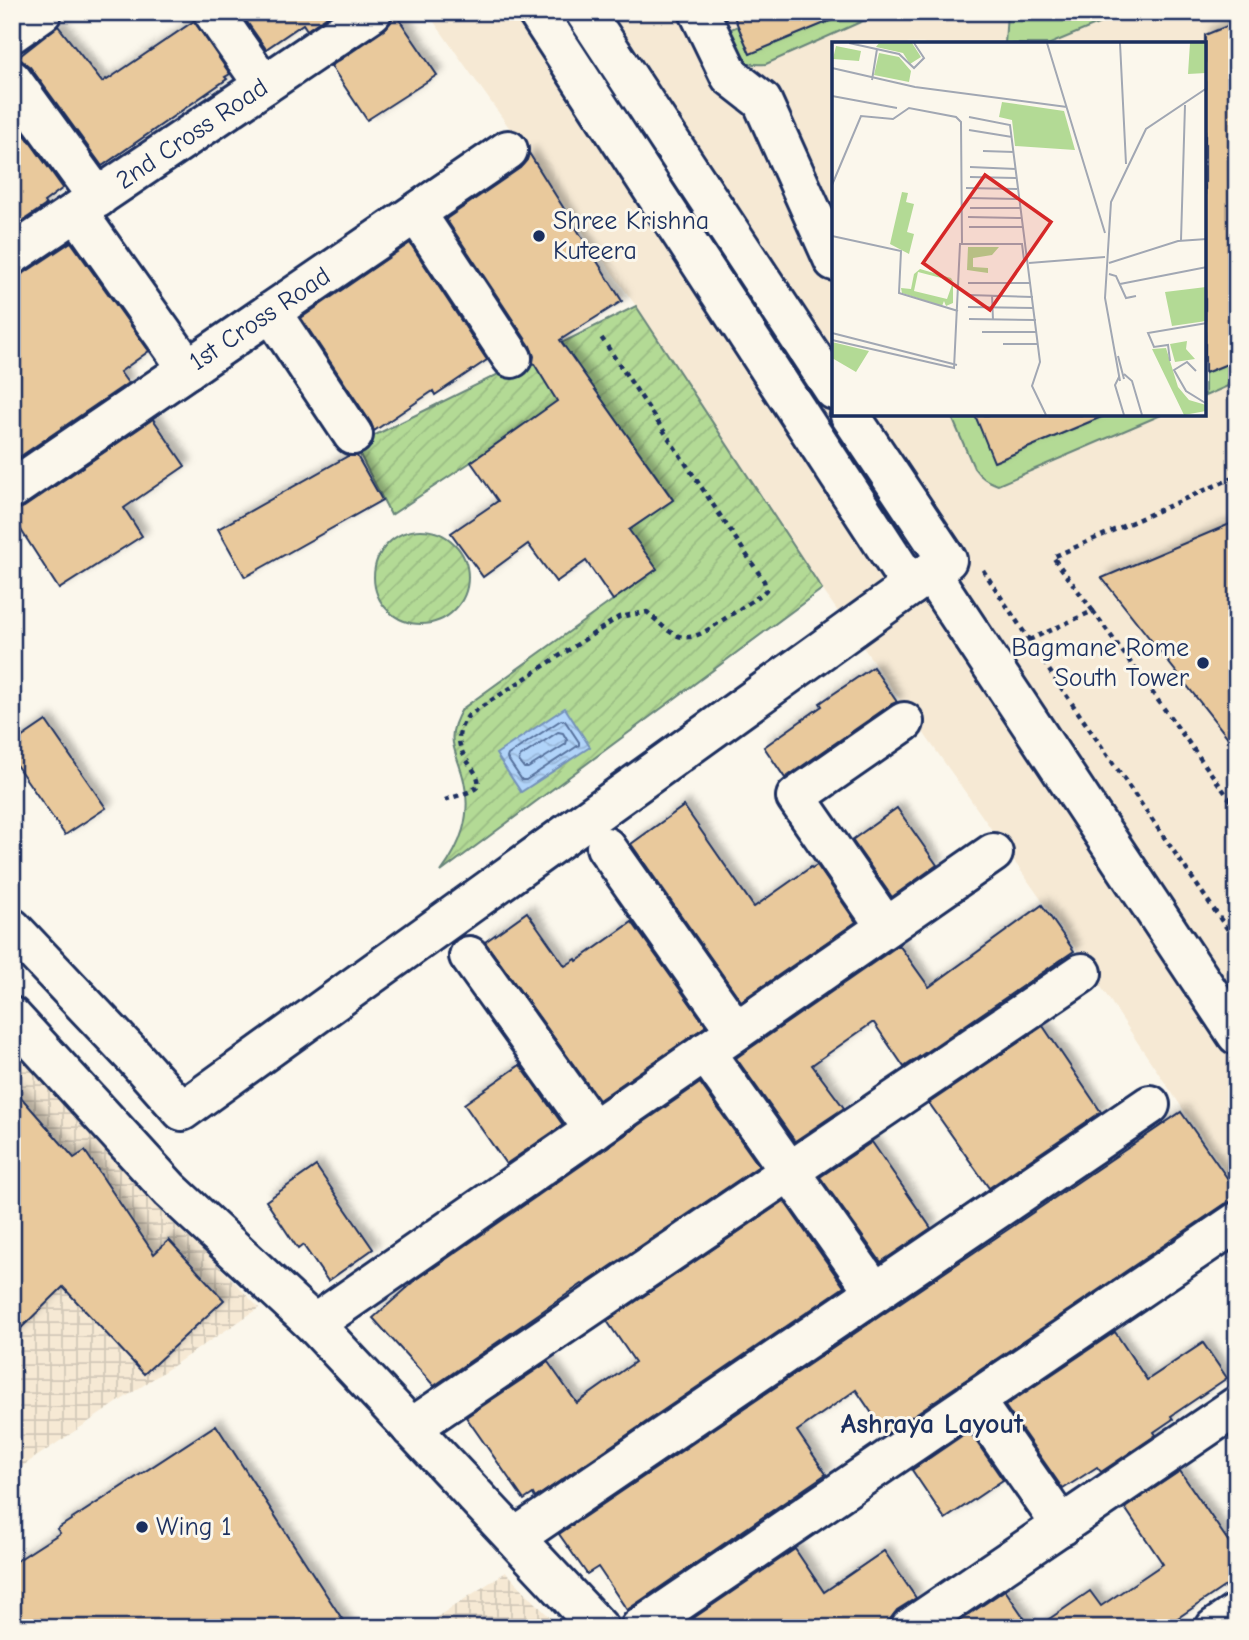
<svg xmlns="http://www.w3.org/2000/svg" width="1249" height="1640" viewBox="0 0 1249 1640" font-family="'Comic Neue',sans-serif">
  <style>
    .built { fill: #f6e9d4; fill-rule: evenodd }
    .industrial { fill: url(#industrial-grid) }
    .green { fill: #b3da95; stroke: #67847a; stroke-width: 2 }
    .garden { fill: url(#garden-furrows); stroke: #67847a; stroke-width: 2 }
    .water { fill: url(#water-waves); stroke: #7592bb; stroke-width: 2 }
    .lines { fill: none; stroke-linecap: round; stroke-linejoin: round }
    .shore { stroke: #57719c; stroke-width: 2 }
    .building { fill: #e9c99c; stroke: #1b2f5e; stroke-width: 2; filter: url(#shadow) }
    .minor-casing { stroke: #1b2f5e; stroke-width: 44 }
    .path { stroke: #1b2f5e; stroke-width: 4.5; stroke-dasharray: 5 5; stroke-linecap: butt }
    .minor { stroke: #fbf7ec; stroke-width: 38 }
    .poi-dot { fill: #1b2f5e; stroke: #fbf7ec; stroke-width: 2.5 }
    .labels { text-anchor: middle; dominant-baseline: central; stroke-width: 6; stroke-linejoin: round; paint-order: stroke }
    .street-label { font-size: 26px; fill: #1b2f5e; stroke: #fbf7ec }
    .poi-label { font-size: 26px; fill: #1b2f5e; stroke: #fbf7ec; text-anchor: start }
    .neighbourhood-label { font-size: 28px; font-weight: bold; fill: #1b2f5e; stroke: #fbf7ec }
    .inset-road { fill: none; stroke: #a1a7b3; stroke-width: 2 }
    .view { fill: #d62828; fill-opacity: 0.15; stroke: #d62828; stroke-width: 3.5 }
    .inset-edge { fill: none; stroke: #1b2f5e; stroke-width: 3.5 }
  </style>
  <defs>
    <pattern id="industrial-grid" width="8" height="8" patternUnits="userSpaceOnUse" patternTransform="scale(1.75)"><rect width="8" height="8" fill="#f6e9d4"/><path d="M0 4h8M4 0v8" fill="none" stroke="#d2c8b8"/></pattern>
    <pattern id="garden-furrows" width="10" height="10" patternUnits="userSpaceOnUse" patternTransform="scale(1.75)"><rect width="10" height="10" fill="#b3da95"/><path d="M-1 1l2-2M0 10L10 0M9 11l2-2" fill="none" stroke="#99bb83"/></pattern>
    <pattern id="water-waves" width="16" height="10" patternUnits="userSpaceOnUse" patternTransform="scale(1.75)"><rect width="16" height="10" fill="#b1d4f9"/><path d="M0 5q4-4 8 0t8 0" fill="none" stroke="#98b6d8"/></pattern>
    <filter id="shadow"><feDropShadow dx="6" dy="-6" stdDeviation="3.5" flood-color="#0004"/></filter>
  </defs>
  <rect width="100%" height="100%" fill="#fbf7ec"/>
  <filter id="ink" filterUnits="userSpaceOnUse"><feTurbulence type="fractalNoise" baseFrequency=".0143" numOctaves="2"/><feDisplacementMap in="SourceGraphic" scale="14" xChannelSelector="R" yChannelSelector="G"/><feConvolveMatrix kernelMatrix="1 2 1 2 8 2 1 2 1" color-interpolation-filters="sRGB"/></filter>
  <g filter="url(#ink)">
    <path class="built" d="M427 12H1237V1188L1140 1046 1076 949 822 589 636 306ZM834 44H1205V415H834Z"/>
    <g class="industrial">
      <path d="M12 1049 259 1308 12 1473Z"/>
      <path d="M506 1572 560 1628H420Z"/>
    </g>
    <g class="green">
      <path d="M850 12H883L766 64C736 66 735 56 717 35L738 26 750 54Z"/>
      <path d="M1007 12H1127L1050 44H1005Z"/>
      <path d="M1237 360V382L1205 396V373Z"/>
      <path d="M951 415H975L995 462 1106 415H1161L998 485C987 481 981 478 974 468Z"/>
    </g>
    <g class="garden">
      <path d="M636 306 822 589 441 872C461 845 472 816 464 781 457 750 443 741 462 709L613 600 629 530 673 499 588 380 471 462 391 515 355 445Z"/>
      <circle cx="421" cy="577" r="47"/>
    </g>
    <path class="water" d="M565 708 590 747 521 792 496 754Z"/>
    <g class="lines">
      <g class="shore">
        <path d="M561 720 565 721 579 742V745L526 780H522L507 758 508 755Z"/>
        <path d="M558 732 563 733 567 740 566 744 528 768H524L519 761 520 757Z"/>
      </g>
    </g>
    <g class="building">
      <path d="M240 12H333L307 30 303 24 266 49Z"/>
      <path d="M394 12 437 75 367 120 331 66 384 30 391 22Z"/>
      <path d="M732 12H849V13L750 54Z"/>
      <path d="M194 21 230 74 225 77 227 79 102 166 30 67 21 60 16 59 58 26 102 82 106 79 107 80Z"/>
      <path d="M1237 22V360L1205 373V35Z"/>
      <path d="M12 117 63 188 44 202 46 205 12 228Z"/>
      <path d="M529 153 622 301 560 340 673 500 629 530 657 569 613 600 586 561 556 582 528 544 483 577 451 533 498 501 471 462 557 401 533 362 534 356 530 346 446 219 520 168 527 160Z"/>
      <path d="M71 242 149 351 120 372 128 383 12 462V277L24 273Z"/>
      <path d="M410 243 487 360 435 395 433 391 374 431 371 423 301 318Z"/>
      <path d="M975 415H1106L994 462Z"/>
      <path d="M153 419 185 466 124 508 142 536 59 589 12 516V511L24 507Z"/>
      <path d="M348 456H357L382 500 245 577 218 529Z"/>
      <path d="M1237 521V749L1102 578Z"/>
      <path d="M873 667 897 702 892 704 785 778 764 747 822 706 820 703Z"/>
      <path d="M46 721 106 808 65 835 12 759V744Z"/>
      <path d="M684 806 754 907 811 867 812 868 817 865 856 922 741 1001 631 844Z"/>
      <path d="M897 808 937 865 892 897 852 840Z"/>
      <path d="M1042 905 1074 951 904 1067 874 1023H872L812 1065 844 1108 795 1141 736 1058 899 945 929 987Z"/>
      <path d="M527 912 565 966 576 959 577 961 632 922 706 1026 599 1100 485 942Z"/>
      <path d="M1043 1026 1101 1112 989 1188 929 1103Z"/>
      <path d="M520 1065 563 1125 506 1164 464 1104Z"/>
      <path d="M700 1083 759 1166 583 1285 582 1284 434 1386 373 1318 416 1280Z"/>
      <path d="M12 1087 74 1158 85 1151 154 1254 169 1240 224 1300 144 1374 63 1287 12 1337Z"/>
      <path d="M1181 1112 1237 1192V1200L1225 1204 886 1434 856 1390 797 1431 826 1474 627 1610 598 1567 587 1574 559 1534Z"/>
      <path d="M872 1142 931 1228 881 1262 820 1177Z"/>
      <path d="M316 1166 373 1249 328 1281 303 1245 298 1249 266 1201Z"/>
      <path d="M784 1201 844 1287 535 1498 533 1494 524 1500 466 1417 548 1362 577 1403 635 1362 607 1321Z"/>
      <path d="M1115 1332 1147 1380 1203 1343 1227 1378 1171 1416 1173 1419 1154 1432 1156 1435 1101 1472 1097 1467 1063 1489 1005 1406Z"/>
      <path d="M216 1425 348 1628H12V1564L60 1533 57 1529Z"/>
      <path d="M969 1431 1003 1480 945 1519 912 1470Z"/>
      <path d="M1180 1471 1237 1554V1578L1163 1628H1036L1090 1591 1101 1606 1163 1564 1125 1508Z"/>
      <path d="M795 1549 824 1592 884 1551 916 1598 897 1610 891 1618 888 1628H679Z"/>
      <path d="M1005 1590 1031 1628H949Z"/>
    </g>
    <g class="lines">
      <defs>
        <g id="minor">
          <path d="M213 12 264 85"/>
          <path d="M537 12 911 586"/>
          <path d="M585 12 834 390"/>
          <path d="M699 12 730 76 762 101 834 261"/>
          <path d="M12 33 42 12"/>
          <path d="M12 80 98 198"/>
          <path d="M77 212 188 369"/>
          <path d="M416 213 512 358"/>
          <path d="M12 255 372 12"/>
          <path d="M271 312 353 435"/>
          <path d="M12 489 508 150"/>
          <path d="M930 572 1237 1035"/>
          <path d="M606 847 736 1031"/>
          <path d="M886 927 796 797 904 722"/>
          <path d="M12 928 134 1057 182 1111 947 560 850 415"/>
          <path d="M469 956 594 1130"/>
          <path d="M12 1017 170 1190 314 1324 599 1628"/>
          <path d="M705 1052 875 1292"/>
          <path d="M314 1324 993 853"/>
          <path d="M974 1400 1062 1526"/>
          <path d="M411 1428 1082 973"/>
          <path d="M516 1537 1150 1105"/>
          <path d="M640 1628 1237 1222"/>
          <path d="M910 1628 1237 1406"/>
          <path d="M1215 1628 1237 1613"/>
        </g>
      </defs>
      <use href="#minor" class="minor-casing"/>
      <g class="path">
        <path d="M983 570 1053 676 1237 943"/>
        <path d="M1093 611 1053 557 1237 476"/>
        <path d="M1029 640 1093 611 1237 809"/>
        <path d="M445 800C453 797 473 792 477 787 487 771 439 750 469 715L619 617 647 612C667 629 678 647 706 631L761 595 766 590 764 581 599 334"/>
      </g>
      <use href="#minor" class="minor"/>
    </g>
  </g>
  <g class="poi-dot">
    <circle cx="539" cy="236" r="7"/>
    <circle cx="1203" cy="663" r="7"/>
    <circle cx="142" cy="1527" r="7"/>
  </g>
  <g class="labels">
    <g class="street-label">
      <text transform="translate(192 134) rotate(-34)">2nd Cross Road</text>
      <text transform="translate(260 319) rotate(-34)">1st Cross Road</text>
    </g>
    <g class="poi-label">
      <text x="553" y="221">Shree Krishna<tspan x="553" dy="30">Kuteera</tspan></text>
      <text x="1189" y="648" text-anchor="end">Bagmane Rome<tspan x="1189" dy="30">South Tower</tspan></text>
      <text x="156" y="1527">Wing 1</text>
    </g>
    <g class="neighbourhood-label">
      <text x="932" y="1424">Ashraya Layout</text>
    </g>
  </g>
  <g transform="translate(832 42)">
    <rect width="374" height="374" fill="#fbf7ec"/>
    <path d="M47 1H80L89 15 78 22 71 11 44 5ZM358 1H374V31L356 32ZM4 4 29 9 27 19 1 17ZM47 11 67 15 79 29 77 40 42 33ZM70 150 76 151 74 160 82 162 75 190 82 192 77 212 58 202ZM88 227 119 236 121 239 86 230 82 249 115 257 121 240V261L114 264 112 259 110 264 70 251 69 246 79 247 82 232ZM355 299 354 307 363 317 343 320 338 302ZM0 300 37 309 24 330 0 316ZM334 306 346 345 357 358 374 363V369L352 373 320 307Z" fill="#b3da95"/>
    <path d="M170 60 232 69 243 108 183 104 180 78 167 75ZM374 245V279L340 284 333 250Z" fill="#b3da95"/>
    <path d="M136 205H167L160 213 141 216V225L156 226V231L135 228Z" fill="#b3da95"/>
    <path class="inset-road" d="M17 1 67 12 82 26 92 16 82 1M215 1 273 191M288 1 294 122M0 26 83 45 235 65M40 38 45 7M0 54 65 66M137 75 178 83 208 320 200 344 214 373M137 88 180 95M151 109 182 110M138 125 184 127M138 135 184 136M0 143 29 74 61 77 77 66 124 75 129 80 130 202M134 146 185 147M137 156 187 157M138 166H188M136 175 189 176M137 185H191M0 194 69 209 67 251 126 269M349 198 353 63M197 221 273 215M277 221 346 199 375 197M277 232 284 234 294 256 304 254M136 241H199M288 242 375 225M136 253 201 255M160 253 161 278M136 265 202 266M137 277 204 278M150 290H205M0 291 125 323M0 298 122 326 128 202H190L192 218H196M171 302H206M286 314 292 337M338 319 336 303 322 305 316 291 375 281M364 329 355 320 342 328 354 349 375 362M292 332 300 339 310 373M287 335 283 343 292 373M288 339 273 256 279 160 314 87 375 46"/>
    <path class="view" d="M153 133 219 180 158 268 91 221Z"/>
    <rect width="374" height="374" class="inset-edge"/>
  </g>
  <rect width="1249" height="1640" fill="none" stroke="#fbf7ec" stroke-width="42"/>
  <rect x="21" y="21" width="1207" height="1598" fill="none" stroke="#1b2f5e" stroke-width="2.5" filter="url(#ink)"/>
</svg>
